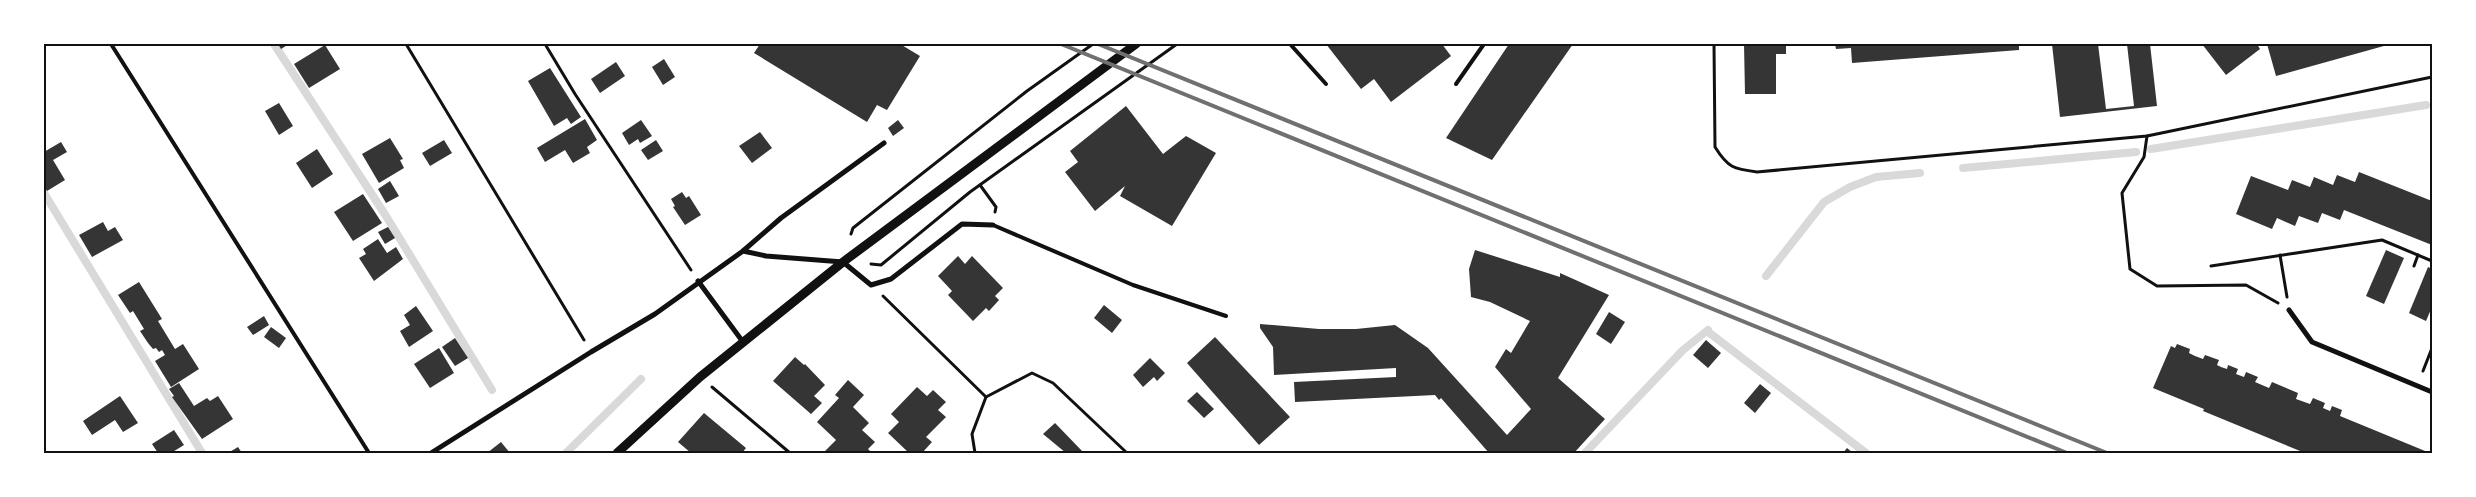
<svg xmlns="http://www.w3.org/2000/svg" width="2476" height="497" viewBox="0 0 2476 497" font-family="Karla,sans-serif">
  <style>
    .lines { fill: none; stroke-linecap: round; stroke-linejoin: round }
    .stream { stroke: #d9d9d9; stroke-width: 8 }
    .building { fill: #353535 }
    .path { stroke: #111; stroke-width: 3 }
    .service { stroke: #111; stroke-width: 4 }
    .minor { stroke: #111; stroke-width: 5 }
    .tertiary { stroke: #111; stroke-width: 9 }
    .rail { stroke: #707070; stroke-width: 4 }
    .neatline { fill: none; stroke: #111; stroke-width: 2 }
  </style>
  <rect width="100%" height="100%" fill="#fff"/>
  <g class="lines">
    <g class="stream">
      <path d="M274 44 386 216 492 390"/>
      <path d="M2151 149 2426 105"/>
      <path d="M1963 168 2136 152"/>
      <path d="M44 193 202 453"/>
      <path d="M1766 276 1824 202 1850 187 1876 177 1920 173"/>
      <path d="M1707 331 1866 453"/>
      <path d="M566 453 641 379"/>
      <path d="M1585 453 1683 350 1708 330"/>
    </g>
  </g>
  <g class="building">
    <path d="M278 44H289L281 49Z"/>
    <path d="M760 44H900L920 56 887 110 877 105 867 122 754 53Z"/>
    <path d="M1326 44H1442L1451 56 1391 102 1374 79 1361 89Z"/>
    <path d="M1509 44H1573L1492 160 1446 138Z"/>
    <path d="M1744 44H1786V54H1776V94H1745Z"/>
    <path d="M1835 44H2019V50L1852 63 1851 48 1836 49Z"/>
    <path d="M2052 44H2098L2106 109 2134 106 2127 44H2150L2157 106 2060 117Z"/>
    <path d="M2202 44H2257L2260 49 2226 75Z"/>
    <path d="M2267 44H2391L2276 76Z"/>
    <path d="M325 45 340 69 309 88 294 64Z"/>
    <path d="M664 59 675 77 663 85 652 67Z"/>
    <path d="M616 62 625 76 600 93 591 79Z"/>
    <path d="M550 68 581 117 571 124 567 118 554 126 528 81Z"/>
    <path d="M279 103 293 126 279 135 265 111Z"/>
    <path d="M1126 106 1163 154 1186 136 1216 153 1172 226 1120 196 1125 186 1095 211 1065 172 1078 162 1070 151Z"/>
    <path d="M585 119 597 140 587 147 590 153 573 163 565 150 545 162 537 148Z"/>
    <path d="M641 120 652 136 640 143 638 139 629 145 622 133Z"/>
    <path d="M898 120 904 128 893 136 888 128Z"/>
    <path d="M760 132 772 148 752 163 739 146Z"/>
    <path d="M390 138 403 159 400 160 404 168 379 183 362 154Z"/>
    <path d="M444 140 452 153 430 166 422 153Z"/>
    <path d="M656 140 663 151 648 160 641 150Z"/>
    <path d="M61 142 67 152 53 160 65 180 47 191 44 186V152Z"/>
    <path d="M317 149 333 174 312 188 296 163Z"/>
    <path d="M2359 172 2432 201V245L2344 210 2340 220 2322 213 2318 223 2299 216 2295 226 2277 218 2272 229 2236 214 2251 176 2288 190 2292 180 2310 187 2314 177 2333 185 2337 175 2355 182Z"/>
    <path d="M390 181 399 196 386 203 378 189Z"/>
    <path d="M682 192 686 198 689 196 701 215 685 225 673 207 675 206 671 199Z"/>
    <path d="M363 194 382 223 353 241 334 212Z"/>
    <path d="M103 222 108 231 115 227 123 240 92 257 79 235Z"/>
    <path d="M388 227 395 238 385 244 378 232Z"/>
    <path d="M378 239 387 253 396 247 403 259 374 281 359 258 366 254 363 249Z"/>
    <path d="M1475 250 1560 277V273L1609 295 1558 378 1605 419 1574 453H1489L1441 398 1439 400 1435 395 1295 402 1294 382 1396 377V368L1274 375 1273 347 1260 328V324L1319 329H1356L1395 325 1428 348 1507 435 1531 409 1495 367 1506 349 1511 353 1530 321 1490 302 1471 297 1469 269Z"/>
    <path d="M2386 250 2404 258 2384 304 2366 296Z"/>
    <path d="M958 256 965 264 972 256 1003 288 995 296 999 300 989 311 986 308 973 321 948 295 952 291 938 276Z"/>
    <path d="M2428 267 2432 269V307L2426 321 2409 313Z"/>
    <path d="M139 282 162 319 158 321 175 349 183 344 199 369 171 387 155 361 165 355 162 350 159 352 156 348 153 349 148 343 140 331 144 329 133 311 130 313 118 295Z"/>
    <path d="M1104 305 1122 320 1112 333 1094 318Z"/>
    <path d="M416 306 433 331 409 347 400 331 410 325 404 315Z"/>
    <path d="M1609 312 1625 322 1611 344 1596 334Z"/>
    <path d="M264 316 269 325 253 335 247 327Z"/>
    <path d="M271 327 286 338 279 348 264 337Z"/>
    <path d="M1215 337 1290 417 1259 445 1187 363Z"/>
    <path d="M455 338 468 358 455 366 442 347Z"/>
    <path d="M1706 340 1721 353 1708 368 1693 355Z"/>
    <path d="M2177 344 2190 349 2189 353 2195 356 2203 359 2205 355 2219 360 2217 365 2221 367 2227 369 2228 365 2238 369 2236 374 2244 377 2246 372 2258 377 2255 382 2269 388 2272 382 2298 393 2296 399 2310 404 2313 398 2325 403 2323 408 2330 411 2332 406 2342 410 2340 416 2430 453H2305L2203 411 2204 409 2153 388 2171 346 2175 348Z"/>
    <path d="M439 348 454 373 430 388 414 364Z"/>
    <path d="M795 357 804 365 805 364 825 385 814 396 822 403 811 414 773 381Z"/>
    <path d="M1150 358 1165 373 1157 381 1154 377 1143 387 1133 375Z"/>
    <path d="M848 380 864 395 853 407 869 423 862 430 875 442 868 449 872 453H823L836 440 817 422 839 398 835 395Z"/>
    <path d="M179 383 194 406 207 398 210 401 218 396 233 419 202 439 172 397 174 396 169 389Z"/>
    <path d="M1760 384 1771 393 1755 413 1744 403Z"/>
    <path d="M917 387 927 396 933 390 946 402 938 410 946 417 926 437 932 442 922 453H909L888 433 899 422 891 414Z"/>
    <path d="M1197 392 1214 409 1204 418 1187 401Z"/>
    <path d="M120 396 138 423 123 432 115 420 92 435 83 421Z"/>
    <path d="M704 413 746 448 742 453H729L726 451 724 453H691L678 442Z"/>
    <path d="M1055 423 1083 452 1081 453H1066L1043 434Z"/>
    <path d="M174 430 184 445 171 453H158L152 444Z"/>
    <path d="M501 442 510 453H487Z"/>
    <path d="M238 447 242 453H228Z"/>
    <path d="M1847 448 1853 453H1843Z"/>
  </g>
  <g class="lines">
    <g class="path">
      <path d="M406 44 584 340"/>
      <path d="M545 44 575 94 691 270"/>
      <path d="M1714 44 1715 147C1728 168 1734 169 1757 172L2147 136 2432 77"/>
      <path d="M2147 136 2144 157 2122 193 2130 269 2157 286 2246 285 2278 303"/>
      <path d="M980 185 996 207 995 212"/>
      <path d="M851 234 853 228 1027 91 1093 44"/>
      <path d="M2280 255 2287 297"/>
      <path d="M871 264 881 265 970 192 1177 44"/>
      <path d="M2211 266 2382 240 2432 261"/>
      <path d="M2414 266 2418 255"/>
      <path d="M883 296 986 397"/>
      <path d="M2423 371 2432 348"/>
      <path d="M712 387 790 453"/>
      <path d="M986 397 1032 373 1053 383 1127 453"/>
      <path d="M975 453 972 434 986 397"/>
    </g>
    <g class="service">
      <path d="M111 44 369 453"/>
      <path d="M1290 44 1326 84"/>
      <path d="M1456 84 1484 44"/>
      <path d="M993 225 1133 285 1226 316"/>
    </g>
    <g class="minor">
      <path d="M743 251 766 256 843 262 871 285 891 279 962 224 993 225"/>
      <path d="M698 281 743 342"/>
      <path d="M2289 310 2312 342 2432 392"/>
      <path d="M431 453 591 352 655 314 743 251 781 218 884 143"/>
    </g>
    <path class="tertiary" d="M617 453 700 377 843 262 1136 44"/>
    <g class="rail">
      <path d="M1061 44 2067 453"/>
      <path d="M1098 44 2107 453"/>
    </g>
  </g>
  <rect width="2476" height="497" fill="none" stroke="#ffffff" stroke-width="90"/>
  <rect x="45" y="45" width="2386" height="407" class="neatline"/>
</svg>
